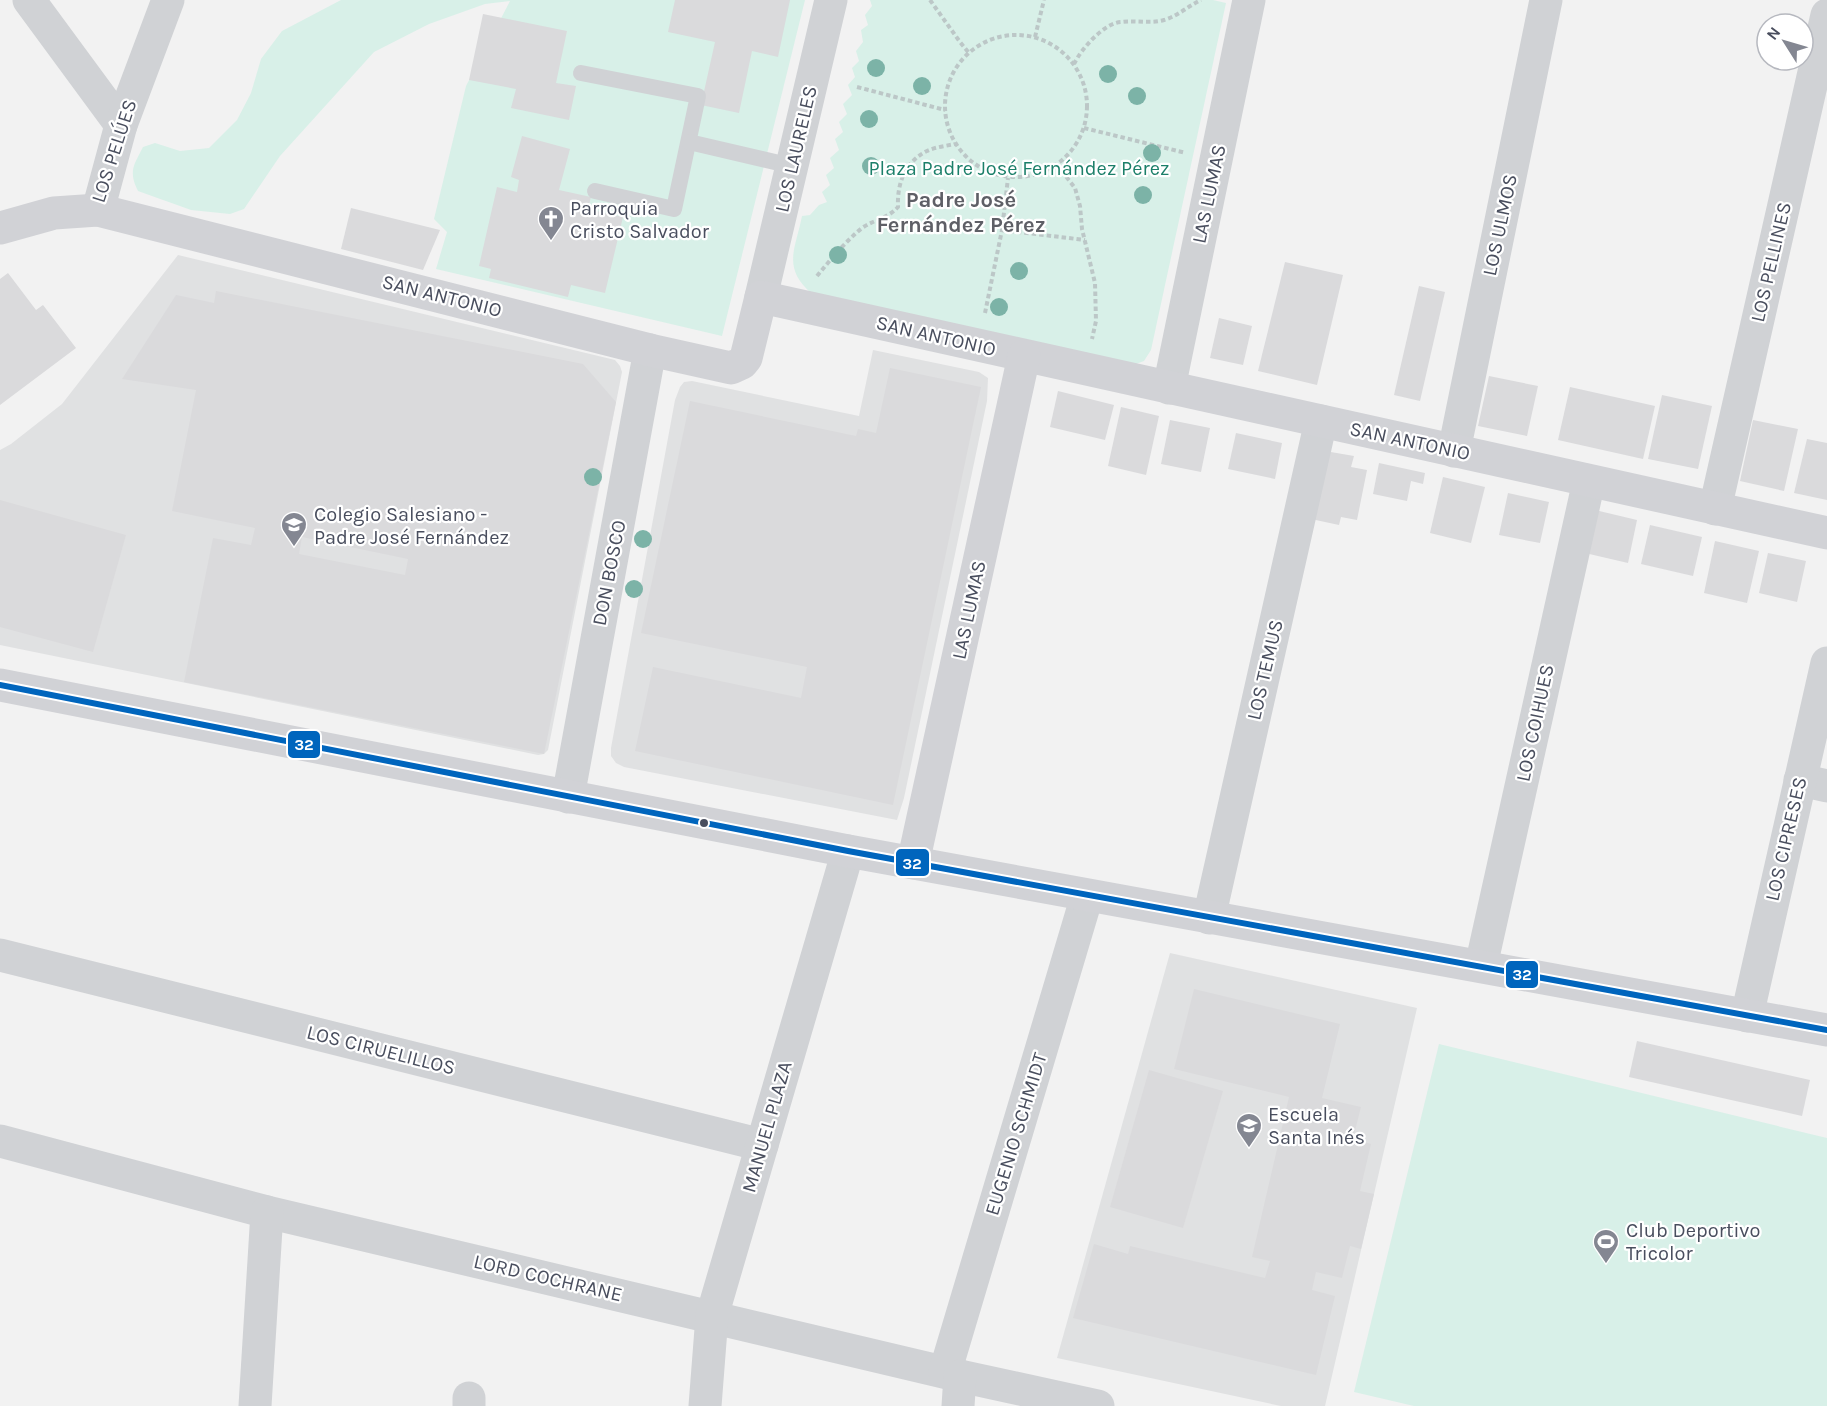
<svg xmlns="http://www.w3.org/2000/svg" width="1827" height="1406" viewBox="0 0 1827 1406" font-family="Karla,sans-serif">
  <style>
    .education { fill: #e0e1e2 }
    .green { fill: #d8f0e8 }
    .building { fill: #dadadc; fill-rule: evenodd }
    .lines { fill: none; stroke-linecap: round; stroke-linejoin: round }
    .path { stroke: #bcc7c7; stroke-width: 4; stroke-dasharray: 4.5 3; stroke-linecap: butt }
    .lane { stroke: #d0d2d5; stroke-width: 16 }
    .street { stroke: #d0d2d5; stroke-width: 33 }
    .secondary { stroke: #d1d2d6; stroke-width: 33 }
    .bus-1-casing { stroke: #fff; stroke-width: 10 }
    .bus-1 { stroke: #0065bd; stroke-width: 6 }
    .tree { fill: #7cb3a7 }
    .bus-dot { fill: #494e5e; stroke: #fff; stroke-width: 2 }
    .labels { text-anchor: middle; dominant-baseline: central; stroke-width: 4.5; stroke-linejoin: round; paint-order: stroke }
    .street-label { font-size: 20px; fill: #494e5e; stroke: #fff }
    .park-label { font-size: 20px; fill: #1b7f69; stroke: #fff }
    .poi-label { font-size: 20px; fill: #494e5e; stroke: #fff; text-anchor: start }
    .quarter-label { font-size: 22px; font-weight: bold; fill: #5e5f66; stroke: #fff }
    .line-badge { stroke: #fff; stroke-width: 2 }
    .badge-label { font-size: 16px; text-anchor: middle; font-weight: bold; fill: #fff }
  </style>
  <rect width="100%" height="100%" fill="#f2f2f2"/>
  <g class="education">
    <path d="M178 255 615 360 620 366 622 372 548 750 544 754 538 755 0 645V450L11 444 62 404Z"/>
    <path d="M873 350 979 372 988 378 987 401 904 798 897 820 624 767 616 763 611 756V748L675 400 680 387 684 382 692 381 859 416Z"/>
    <path d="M1170 953 1417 1008 1325 1406H1281L1057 1358Z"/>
  </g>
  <g class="green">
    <path d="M341 0H805L722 336 436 269 447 232 434 219 466 86 510 1 485 4 429 24 374 52 280 156 244 209 230 214 191 210 138 191C128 171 134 165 143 147L155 143 180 151 209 148 237 120 251 93 261 59 282 31Z"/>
    <path d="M870 0H1213L1226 3 1151 350 1144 361 1133 365 812 294C782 267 795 251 802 216L810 215 819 205 827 202 822 192 830 185 826 175 834 168 830 158 839 150 835 139 843 132 839 122 847 114 843 104 852 95 848 85 855 77 852 68 859 61 856 51 863 42 861 30 868 25 865 15 872 6Z"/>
    <path d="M1439 1044 1827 1138V1406H1414L1354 1392Z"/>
  </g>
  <g class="building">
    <path d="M675 0H790L778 57 752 51 739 113 701 105 715 42 668 32Z"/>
    <path d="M483 14 567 31 556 83 576 86 569 120 511 108 516 89 469 80Z"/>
    <path d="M522 136 570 149 559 190 591 197 588 209 623 217 605 293 571 285 568 297 489 278 491 269 479 266 497 187 517 192 519 180 511 177Z"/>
    <path d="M351 208 440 230 423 270 341 249Z"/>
    <path d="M1285 262 1343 275 1317 385 1258 371Z"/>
    <path d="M8 273 36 310 43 305 76 348 0 405V279Z"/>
    <path d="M1419 286 1445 292 1420 401 1394 395Z"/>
    <path d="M216 291 583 364 616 402 544 754 184 682 213 538 251 545 255 528 172 511 196 390 122 379 176 295 214 303ZM302 537 408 559 405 575 299 554Z"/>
    <path d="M1219 318 1252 326 1243 365 1210 358Z"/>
    <path d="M890 368 981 387 893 805 635 751 653 667 801 698 807 667 641 633 690 401 856 436 858 429 876 433Z"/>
    <path d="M1489 376 1538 386 1527 436 1478 426Z"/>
    <path d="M1570 387 1655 406 1643 459 1558 440Z"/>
    <path d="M1058 391 1114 405 1105 440 1050 427Z"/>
    <path d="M1662 395 1712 406 1698 469 1648 459Z"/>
    <path d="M1121 407 1159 416 1146 475 1108 466Z"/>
    <path d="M1170 420 1210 428 1201 472 1161 464Z"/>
    <path d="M1753 420 1798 429 1784 491 1740 481Z"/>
    <path d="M1236 433 1282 443 1275 479 1228 469Z"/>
    <path d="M1807 439 1827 443V500L1794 493Z"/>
    <path d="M1325 451 1354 456 1351 467 1367 470 1357 520 1341 517 1339 525 1311 519Z"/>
    <path d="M1379 463 1425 473 1423 484 1411 481 1407 501 1373 494Z"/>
    <path d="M1443 477 1485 487 1471 543 1430 533Z"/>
    <path d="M1508 493 1549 502 1540 543 1499 535Z"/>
    <path d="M0 500 126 535 93 652 0 627Z"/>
    <path d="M1595 510 1637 520 1628 563 1585 553Z"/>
    <path d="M1650 525 1702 537 1693 576 1641 564Z"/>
    <path d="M1715 541 1759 551 1747 603 1704 593Z"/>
    <path d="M1768 553 1806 561 1797 602 1759 593Z"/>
    <path d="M1194 989 1340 1024 1322 1098 1361 1107 1353 1139 1371 1144 1360 1191 1374 1194 1361 1249 1350 1246 1342 1278 1316 1272 1312 1290 1335 1296 1316 1375 1073 1318 1094 1244 1128 1254 1130 1246 1265 1278 1270 1261 1252 1257 1289 1097 1174 1069Z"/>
    <path d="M1637 1041 1810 1080 1802 1116 1629 1077Z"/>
    <path d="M1149 1070 1223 1091 1183 1228 1110 1207Z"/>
  </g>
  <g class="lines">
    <g class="path">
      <path d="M930 0 960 42 969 53"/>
      <circle cx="1016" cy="106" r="71"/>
      <path d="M1035 37 1044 0"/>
      <path d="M1074 64C1081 49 1104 23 1121 22 1136 20 1150 24 1164 20 1178 16 1188 6 1201 0"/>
      <path d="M857 87 945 110"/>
      <path d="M1084 128 1186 153"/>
      <path d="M1057 165 1075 188 1080 206 1082 229 1095 283 1096 321 1092 339"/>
      <path d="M1002 230 1085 240"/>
      <path d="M817 276C831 259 845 242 862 228 875 219 887 219 898 207 897 183 905 162 927 151 935 147 946 146 955 144"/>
      <path d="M985 313 1002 230 1008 178"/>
    </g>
    <g class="lane">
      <path d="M581 73 698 96 674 209 595 191"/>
      <path d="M689 142 792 166"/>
    </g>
    <g class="street">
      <path d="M29 0 121 125"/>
      <path d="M98 210 121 125 168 0"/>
      <path d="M761 297 831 0"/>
      <path d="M1169 388 1249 0"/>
      <path d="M1454 451 1546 0"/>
      <path d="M1715 509 1827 15"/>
      <path d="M1800 780 1827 786"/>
      <path d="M568 797 650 350"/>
      <path d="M1209 918 1321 421"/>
      <path d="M0 955 762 1145"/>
      <path d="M1481 966 1589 481"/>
      <path d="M1747 1016 1827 663"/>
      <path d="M0 1141 267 1212 960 1376 1098 1406"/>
      <path d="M945 1372 1087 896"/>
      <path d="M255 1406 267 1212"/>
      <path d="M469 1406V1398"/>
      <path d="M705 1406 712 1316 848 851"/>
      <path d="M958 1406 960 1376"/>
    </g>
    <g class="secondary">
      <path d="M0 228 54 213 98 210 650 350 731 368 742 363 746 358 761 297 1827 533"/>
      <path d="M0 685 848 851 1827 1030"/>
      <path d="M913 863 1024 356"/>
    </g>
    <defs>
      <path id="bus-1" d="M0 685 848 851 1827 1030"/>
    </defs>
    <use href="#bus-1" class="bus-1-casing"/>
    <use href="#bus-1" class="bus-1"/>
  </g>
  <g class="tree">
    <circle cx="876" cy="68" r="9"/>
    <circle cx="1108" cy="74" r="9"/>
    <circle cx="922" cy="86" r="9"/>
    <circle cx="1137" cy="96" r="9"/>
    <circle cx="869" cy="119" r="9"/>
    <circle cx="1152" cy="153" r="9"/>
    <circle cx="871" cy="166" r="9"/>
    <circle cx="1143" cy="195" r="9"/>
    <circle cx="838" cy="255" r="9"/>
    <circle cx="1019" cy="271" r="9"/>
    <circle cx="999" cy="307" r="9"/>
    <circle cx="593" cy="477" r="9"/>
    <circle cx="643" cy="539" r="9"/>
    <circle cx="634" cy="589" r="9"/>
  </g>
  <defs>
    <symbol id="church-pin" viewBox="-11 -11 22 30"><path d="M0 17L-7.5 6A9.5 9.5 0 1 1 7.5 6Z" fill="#848792" stroke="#fff"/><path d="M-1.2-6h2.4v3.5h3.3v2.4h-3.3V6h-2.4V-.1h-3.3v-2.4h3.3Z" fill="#fff"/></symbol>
    <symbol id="school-pin" viewBox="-11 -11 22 30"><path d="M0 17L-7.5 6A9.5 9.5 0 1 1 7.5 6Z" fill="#848792" stroke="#fff"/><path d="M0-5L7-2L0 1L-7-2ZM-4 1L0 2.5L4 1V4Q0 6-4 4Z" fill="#fff"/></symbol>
    <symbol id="stadium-pin" viewBox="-11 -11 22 30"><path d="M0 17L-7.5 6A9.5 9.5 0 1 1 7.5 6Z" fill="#848792" stroke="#fff"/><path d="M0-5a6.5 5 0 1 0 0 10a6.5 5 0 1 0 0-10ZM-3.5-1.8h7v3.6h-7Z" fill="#fff"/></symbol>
  </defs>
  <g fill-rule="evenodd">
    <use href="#church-pin" x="536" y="204" width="30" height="40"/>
    <use href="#school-pin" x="279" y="510" width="30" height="40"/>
    <use href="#school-pin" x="1234" y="1111" width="30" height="40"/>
    <use href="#stadium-pin" x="1591" y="1227" width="30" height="40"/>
  </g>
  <circle class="bus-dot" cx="704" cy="823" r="5"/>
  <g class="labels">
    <g class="street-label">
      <text transform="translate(796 149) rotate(-77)">LOS LAURELES</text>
      <text transform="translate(114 151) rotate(-72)">LOS PELÚES</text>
      <text transform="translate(1209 194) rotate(-78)">LAS LUMAS</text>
      <text transform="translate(1500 225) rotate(-78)">LOS ULMOS</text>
      <text transform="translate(1771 262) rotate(-77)">LOS PELLINES</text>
      <text transform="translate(442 296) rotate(14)">SAN ANTONIO</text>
      <text transform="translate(936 336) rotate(13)">SAN ANTONIO</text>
      <text transform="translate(1410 441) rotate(12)">SAN ANTONIO</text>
      <text transform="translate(609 573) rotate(-79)">DON BOSCO</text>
      <text transform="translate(969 610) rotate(-78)">LAS LUMAS</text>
      <text transform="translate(1265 670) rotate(-77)">LOS TEMUS</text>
      <text transform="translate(1535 723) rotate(-78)">LOS COIHUES</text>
      <text transform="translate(1786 839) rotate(-77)">LOS CIPRESES</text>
      <text transform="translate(381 1050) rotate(14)">LOS CIRUELILLOS</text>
      <text transform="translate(767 1127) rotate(-74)">MANUEL PLAZA</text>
      <text transform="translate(1016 1134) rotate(-73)">EUGENIO SCHMIDT</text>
      <text transform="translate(548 1278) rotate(13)">LORD COCHRANE</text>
    </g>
    <g class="park-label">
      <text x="1019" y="168">Plaza Padre José Fernández Pérez</text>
    </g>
    <g class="poi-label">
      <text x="570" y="208">Parroquia<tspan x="570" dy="23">Cristo Salvador</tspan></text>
      <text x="314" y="514">Colegio Salesiano -<tspan x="314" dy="23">Padre José Fernández</tspan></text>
      <text x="1268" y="1114">Escuela<tspan x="1268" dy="23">Santa Inés</tspan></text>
      <text x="1626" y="1230">Club Deportivo<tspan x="1626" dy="23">Tricolor</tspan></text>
    </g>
    <g class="quarter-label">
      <text x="961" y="200">Padre José<tspan x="961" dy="25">Fernández Pérez</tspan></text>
    </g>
  </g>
  <g class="line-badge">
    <rect x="287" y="730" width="34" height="29" rx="6" fill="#0065bd"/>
    <rect x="895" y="848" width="35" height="29" rx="6" fill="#0065bd"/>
    <rect x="1505" y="960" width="34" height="29" rx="6" fill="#0065bd"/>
  </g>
  <g class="badge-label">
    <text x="304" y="750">32</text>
    <text x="912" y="869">32</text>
    <text x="1522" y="980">32</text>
  </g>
  <g transform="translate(1785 42) rotate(307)"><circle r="28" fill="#ffffff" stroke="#b6b8bf" stroke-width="1.5"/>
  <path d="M0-4.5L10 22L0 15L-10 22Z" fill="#848792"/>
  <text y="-9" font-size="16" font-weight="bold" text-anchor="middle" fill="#494e5e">N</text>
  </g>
</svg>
